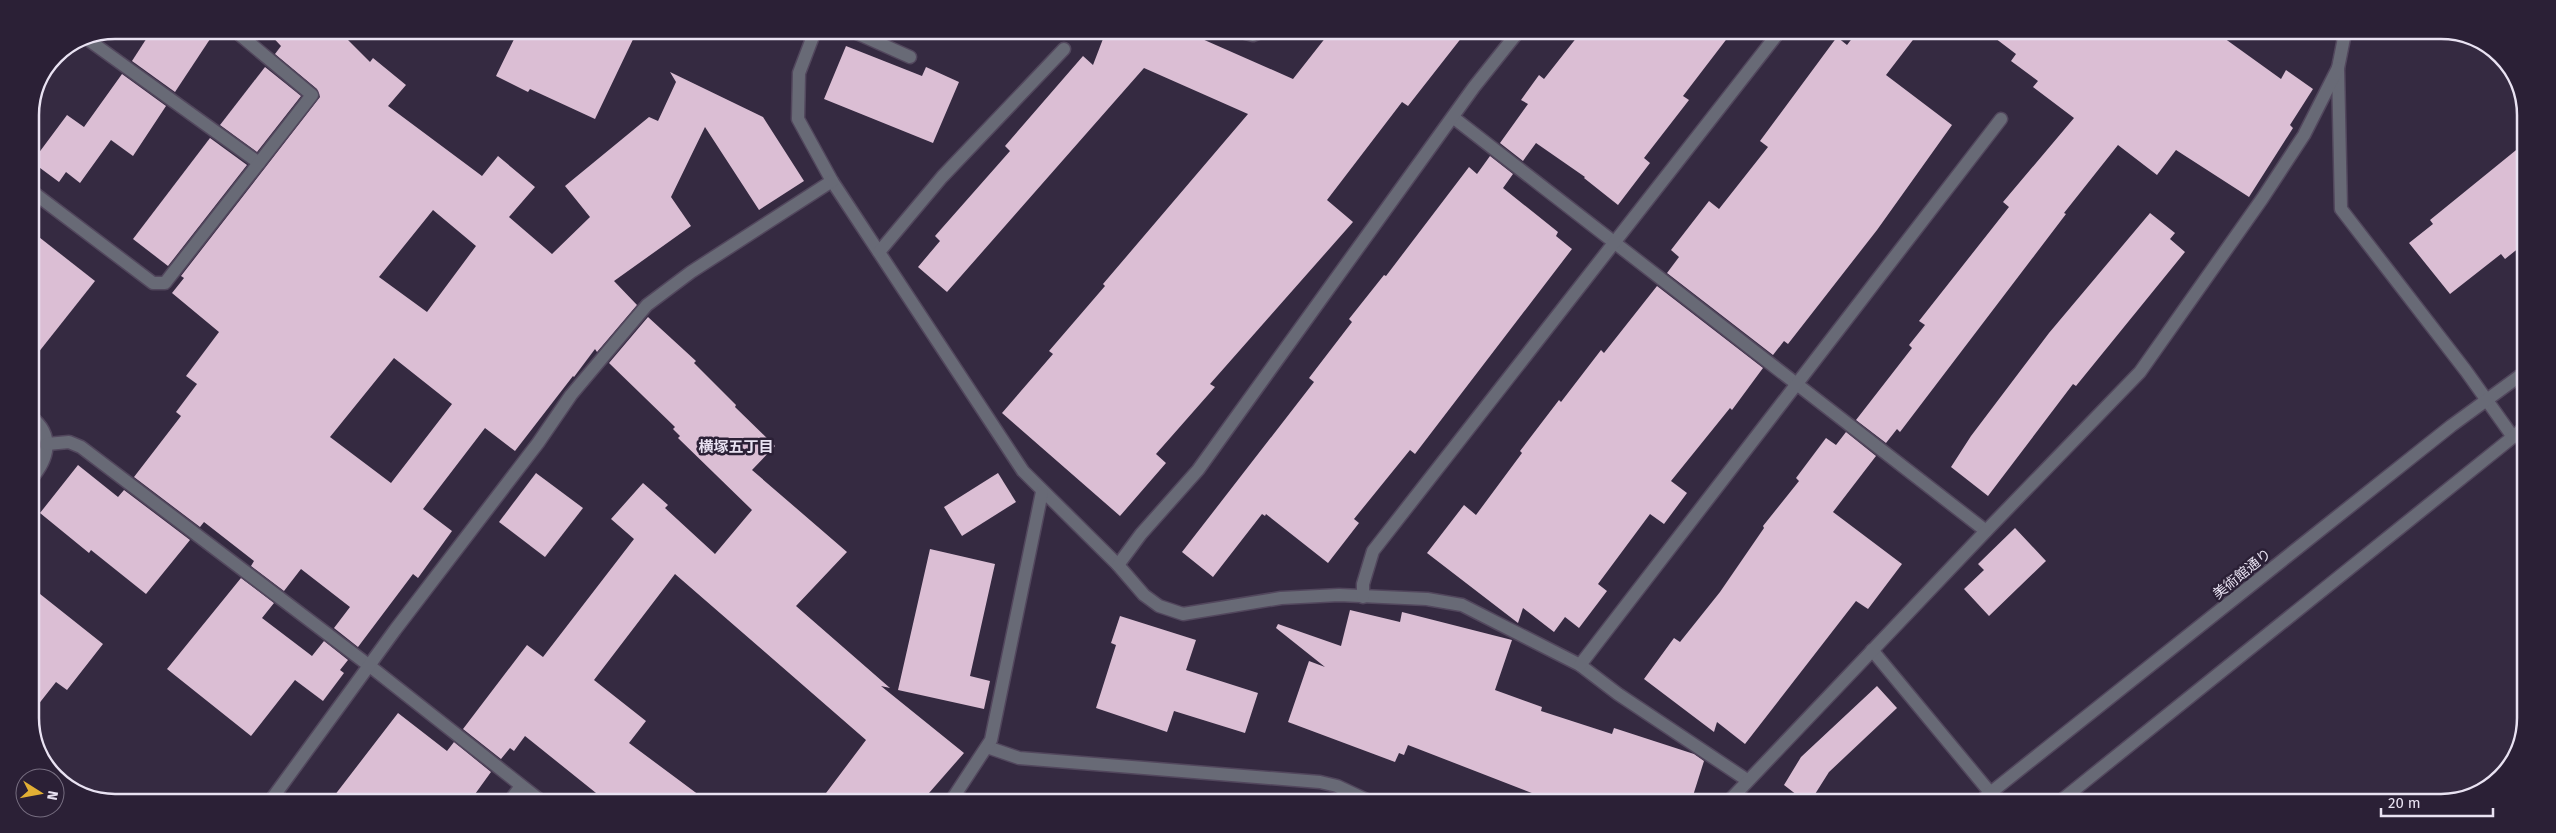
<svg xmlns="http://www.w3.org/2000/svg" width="2556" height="833" viewBox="0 0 2556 833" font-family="'Fira Sans','Noto Sans JP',sans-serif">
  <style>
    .building { fill: #dbbed4; fill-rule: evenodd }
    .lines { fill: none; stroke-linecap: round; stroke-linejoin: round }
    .minor-casing { stroke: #52475d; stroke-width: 15 }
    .tertiary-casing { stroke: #52475d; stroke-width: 15 }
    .minor { stroke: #686a76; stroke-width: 12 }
    .tertiary { stroke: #686a76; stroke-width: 12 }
    .labels { text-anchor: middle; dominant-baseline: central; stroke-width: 5; stroke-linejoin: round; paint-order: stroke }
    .street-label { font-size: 14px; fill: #e9e2f2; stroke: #2b2036 }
    .neighbourhood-label { font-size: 15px; font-weight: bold; fill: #e9e2f2; stroke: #2b2036 }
    .rim { fill: none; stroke: #e9e2f2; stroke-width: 2.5 }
  </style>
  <rect width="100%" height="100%" fill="#352a41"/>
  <g class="building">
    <path d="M152 30H216L175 92 132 61Z"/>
    <path d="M266 30H338L370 62 373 58 406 85 388 106 482 176 498 156 535 187 509 217 552 254 590 217 565 186 649 117 658 121 676 82 670 72 763 117 804 181 759 210 705 127 671 197 691 226 614 281 637 305 597 352 595 349 574 377 573 376 515 451 485 428 423 509 452 531 418 578 413 574 358 647 334 628 350 607 301 569 284 591 251 566 254 561 204 522 200 527 134 477 181 416 176 412 197 384 186 376 219 332 172 293 184 278 181 276 320 97 317 89 275 54 281 46ZM433 210 476 246 427 312 379 277ZM394 358 452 404 391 483 330 437Z"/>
    <path d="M518 31H637L595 119 530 89 528 92 496 76Z"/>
    <path d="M1106 31H1184L1293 79 1330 32H1466L1408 106 1402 102 1327 200 1353 222 1210 384 1215 387 1156 454 1166 463 1120 516 1002 413 1053 354 1049 351 1105 286 1103 284 1248 114 1144 68 947 292 918 267 940 241 935 236 1010 151 1005 146 1083 56 1093 65Z"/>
    <path d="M1581 32H1732L1683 96 1689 100 1644 158 1650 163 1618 205 1584 178 1585 177 1536 143 1523 161 1500 143 1528 104 1521 100 1539 75 1544 79Z"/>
    <path d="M1857 32H1919L1886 75 1952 125 1877 230 1788 344 1784 341 1773 355 1667 273 1679 257 1671 250 1709 201 1719 209 1768 147 1760 141 1837 37 1847 45Z"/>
    <path d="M1987 32 2217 33 2281 79 2286 70 2313 89 2290 125 2293 128 2249 197 2176 150 2157 175 2118 145 2064 213 2066 214 1900 432 1897 429 1886 443 1856 420 1912 348 1909 345 1925 325 1919 321 2009 207 2003 202 2074 118 2033 87 2038 81 2011 61 2016 54Z"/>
    <path d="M846 46 922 76 926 67 959 82 933 143 824 99Z"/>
    <path d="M265 67 301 96 257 152 220 125Z"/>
    <path d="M122 74 166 106 133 156 111 140 80 183 66 172 59 182 32 162 67 115 84 127Z"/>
    <path d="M210 138 247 165 168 266 133 239Z"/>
    <path d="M2526 142 2525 243 2505 259 2501 254 2450 294 2409 243 2433 224 2430 220Z"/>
    <path d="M1490 156 1513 174 1503 188 1558 232 1556 236 1572 249 1415 454 1410 450 1354 519 1359 523 1328 563 1266 514 1265 516 1262 514 1213 577 1182 552 1314 382 1309 378 1352 322 1349 319 1384 275 1386 276 1469 167 1477 174Z"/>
    <path d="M2150 213 2175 233 2170 239 2185 252 2076 386 2073 384 1988 496 1951 467 1971 436 2049 333Z"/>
    <path d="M30 230 95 281 30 363Z"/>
    <path d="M1657 286 1763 368 1732 410 1730 408 1671 481 1687 493 1664 524 1650 514 1598 584 1607 591 1579 628 1565 617 1554 632 1523 608 1518 623 1427 553 1464 505 1476 515 1522 453 1520 451 1559 400 1561 402 1601 350 1604 353Z"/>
    <path d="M648 317 696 361 694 363 736 405 735 407 775 446 752 470 847 552 796 606 890 688 881 686 964 753 922 801H820L866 740 675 574 594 680 646 721 629 743 707 801H606L525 736 514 751 510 748 501 759 463 729 527 645 543 657 634 539 611 519 643 483 668 505 665 508 715 554 752 510 678 438 680 436 673 429 675 427 609 363Z"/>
    <path d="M1846 432 1876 456 1833 512 1902 564 1868 609 1856 601 1745 744 1717 722 1714 732 1644 679 1674 638 1680 642 1720 592 1764 528 1763 526 1799 481 1796 478 1826 438 1836 445Z"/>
    <path d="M78 465 118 497 124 490 190 540 146 594 91 550 89 553 40 513Z"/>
    <path d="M536 473 583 508 545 557 499 522Z"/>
    <path d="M998 473 1016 502 962 536 944 507Z"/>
    <path d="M2015 528 2046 561 1989 616 1964 589 1984 570 1978 564Z"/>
    <path d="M930 549 995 564 970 676 990 681 984 709 898 690Z"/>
    <path d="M241 578 274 603 262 618 312 656 324 641 348 660 340 670 344 673 323 701 295 680 251 736 167 669Z"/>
    <path d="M30 586 103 644 67 690 56 682 30 715Z"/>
    <path d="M1350 610 1400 622 1402 612 1512 640 1495 690 1542 707 1541 711 1612 734 1614 728 1694 754 1704 761 1691 802H1535L1537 795 1408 745 1404 755 1399 753 1395 762 1288 722 1309 661 1325 667 1276 628 1278 624 1341 646Z"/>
    <path d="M1120 616 1196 640 1186 670 1258 693 1245 733 1174 711 1167 732 1096 708 1116 645 1111 643Z"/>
    <path d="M1877 686 1897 708 1829 772 1810 802H1806L1784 785 1801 757Z"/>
    <path d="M398 713 447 751 454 742 491 772 470 801 331 800Z"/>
  </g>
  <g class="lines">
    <defs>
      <g id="minor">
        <path d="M815 31 799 73 798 119 832 181 1023 471 1118 565 1144 595 1159 606 1183 614 1281 598 1339 595 1427 599 1462 605 1580 665 1618 694 1747 780"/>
        <path d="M852 31 910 57"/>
        <path d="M1238 31 1253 35 1263 31"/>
        <path d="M2345 33 2338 68 2341 209 2466 371 2513 437"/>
        <path d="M83 36 259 163"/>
        <path d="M1454 118 1986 531"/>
        <path d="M30 190 153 283H165L312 95 234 30"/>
        <path d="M879 252 942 177 1064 49"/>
        <path d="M30 416C55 435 49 459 30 480"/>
        <path d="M47 444 69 442 81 447 371 667 541 801"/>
        <path d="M1118 565 1141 534 1198 470 1474 87 1518 32"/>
        <path d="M1363 597V584L1373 551 1779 32"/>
        <path d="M1872 650 1998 802"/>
        <path d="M1580 665 2001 119"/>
        <path d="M987 747 1019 758 1320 782 1337 786 1371 802"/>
        <path d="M271 800 395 630 538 443 571 395 647 305 691 272 832 181"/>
        <path d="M510 801 521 786"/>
        <path d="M951 801 991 740 1042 492"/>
        <path d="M1728 802 1986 531 2140 372 2262 199 2304 135 2338 68"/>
      </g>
      <g id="tertiary">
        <path d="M1979 802 2451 426 2525 372"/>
        <path d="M2058 803 2524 428"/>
      </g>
    </defs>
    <use href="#minor" class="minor-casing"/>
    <use href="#tertiary" class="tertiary-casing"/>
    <use href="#minor" class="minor"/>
    <use href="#tertiary" class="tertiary"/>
  </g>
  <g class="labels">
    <g class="street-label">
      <text transform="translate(2242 574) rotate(-39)">美術館通り</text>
    </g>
    <g class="neighbourhood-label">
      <text x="736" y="447">横塚五丁目</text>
    </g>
  </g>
  <path d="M0 0H2556V833H0ZM115 39H2441A76 76 0 0 1 2517 115V718A76 76 0 0 1 2441 794H115A76 76 0 0 1 39 718V115A76 76 0 0 1 115 39Z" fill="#2b2036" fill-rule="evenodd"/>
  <path class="rim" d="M115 39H2441A76 76 0 0 1 2517 115V718A76 76 0 0 1 2441 794H115A76 76 0 0 1 39 718V115A76 76 0 0 1 115 39Z"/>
  <g transform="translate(40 793) rotate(101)"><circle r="24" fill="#2b2036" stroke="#776e81"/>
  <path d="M0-4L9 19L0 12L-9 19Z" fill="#e2af34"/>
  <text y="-8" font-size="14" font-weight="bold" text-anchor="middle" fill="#e9e2f2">N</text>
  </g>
  <path d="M2381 808v8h112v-8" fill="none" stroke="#e9e2f2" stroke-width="2.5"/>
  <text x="2388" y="808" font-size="15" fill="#e9e2f2" stroke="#2b2036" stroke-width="4" paint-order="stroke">20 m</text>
</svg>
